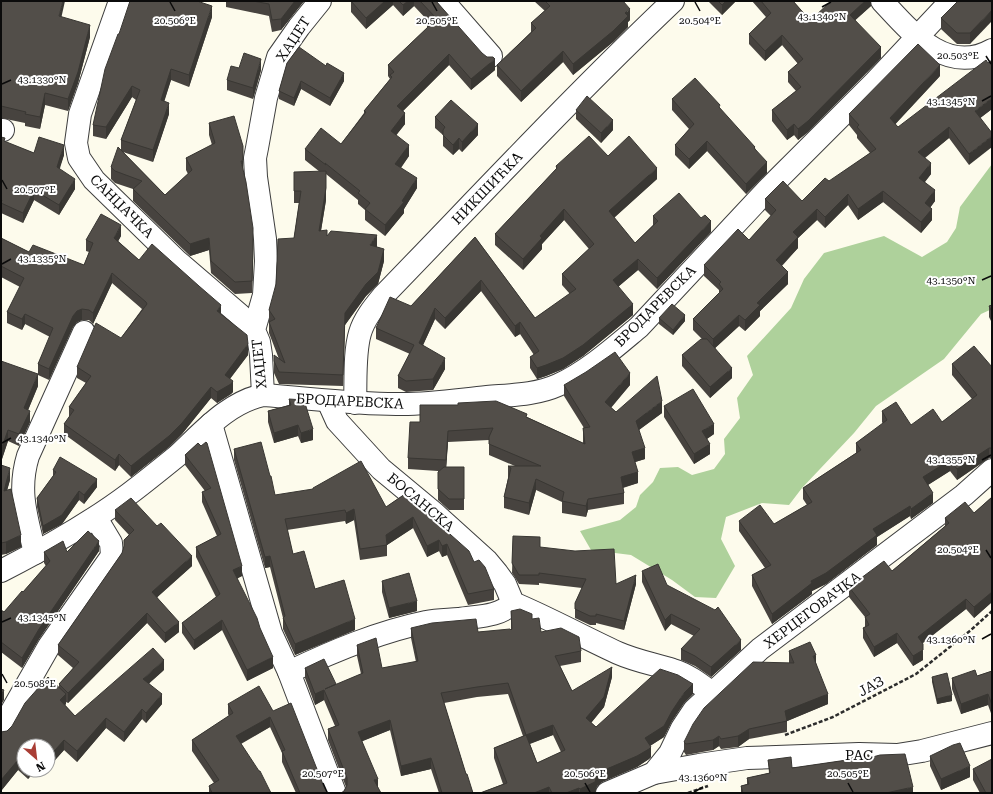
<svg xmlns="http://www.w3.org/2000/svg" width="993" height="794" viewBox="0 0 993 794" font-family="'Roboto Serif',serif">
  <style>
    .forest { fill: #aed19b }
    .lines { fill: none; stroke-linecap: round; stroke-linejoin: round }
    .minor-casing { stroke: #3e3e3e; stroke-width: 24 }
    .path { stroke: #2d2d2d; stroke-width: 2.5; stroke-dasharray: 4 2; stroke-linecap: butt }
    .minor { stroke: #fff; stroke-width: 22 }
    .wall { fill: #47433f; fill-rule: evenodd }
    .shaded-wall { fill: #393733 }
    .building { fill: #524e49; stroke: #393733 }
    .ticks { fill: none; stroke: #0b0b0b; stroke-width: 1.5 }
    .labels { text-anchor: middle; dominant-baseline: central; stroke-width: 4; stroke-linejoin: round; paint-order: stroke }
    .street-label { font-size: 14px; fill: #0b0b0b; stroke: #fff }
    .ticks-label { font-size: 10px; text-anchor: middle; fill: #0b0b0b; stroke: #fff; stroke-width: 4; stroke-linejoin: round; paint-order: stroke }
  </style>
  <rect width="100%" height="100%" fill="#fdfbec"/>
  <path class="forest" d="M992 164V309L981 314 944 359 876 406 854 433 802 488 789 505 762 503 726 517 721 539 735 566 716 598 695 597 672 580 631 555 591 550 580 531 620 520 636 507 640 495 653 482 660 468 678 467 692 475 714 469 725 454 724 439 740 418 737 398 753 375 747 356 791 308 804 279 824 253 884 236 922 257 947 242 956 228 960 207Z"/>
  <g class="lines">
    <defs>
      <g id="minor">
        <path d="M120 1 80 114 76 143 79 158 94 180 177 261 240 315 254 330"/>
        <path d="M443 1 491 56"/>
        <path d="M882 1C910 31 946 76 992 50"/>
        <path d="M1 130H3"/>
        <path d="M263 395 261 355 259 342 254 330 264 295 266 261 265 239 256 177 255 158 257 148 266 98 278 57 299 27 320 1"/>
        <path d="M328 401 337 421 381 469 434 513 487 561 497 573 505 584 513 603C549 618 583 637 618 653 636 661 654 664 673 670 687 674 700 684 712 693"/>
        <path d="M355 403C356 382 354 353 360 333 364 319 374 307 383 296 479 197 573 96 673 1"/>
        <path d="M211 424 271 633 289 672 335 793"/>
        <path d="M35 553C27 518 17 492 28 456L84 332"/>
        <path d="M1 571C46 548 89 524 129 494 145 482 161 469 177 456 203 432 227 403 263 395 307 398 351 404 396 404 426 405 457 400 487 397 510 395 536 395 558 385 587 372 615 347 639 327L768 189 875 82 951 1"/>
        <path d="M289 672C333 651 378 632 426 622 437 620 448 620 459 619 478 616 499 617 513 603"/>
        <path d="M1 730 49 646 112 556 111 543 96 518"/>
        <path d="M654 773 670 753 682 728 694 710 760 649 964 495 992 470"/>
        <path d="M607 793 654 773 699 765 747 758 859 754 897 755 922 751 992 733"/>
      </g>
    </defs>
    <use href="#minor" class="minor-casing"/>
    <g class="path">
      <path d="M785 735 833 717 916 674 971 630 992 611"/>
      <path d="M688 793 708 786"/>
    </g>
    <use href="#minor" class="minor"/>
  </g>
  <g class="wall">
    <path d="M1 1 61 17 90 37 78 83 68 111 45 105 40 129 25 126V123L1 118Z"/>
    <path d="M226 1H304L281 30 272 32 269 16 226 7Z"/>
    <path d="M351 1H436L495 70 471 90 449 65 403 111 405 124 396 135 409 156 401 168 417 188 404 209V213L385 236 365 220V210L358 204V200L326 174V200L321 231 327 236 377 247 384 261 378 284 366 296 345 325 343 386 279 384 274 373V355L279 359 269 333V310L294 238 299 203H294V172H320L305 160V149L341 144 364 113V111L390 79 388 76V65L427 28V25L430 23 414 6 403 16 393 5 366 29 351 12Z"/>
    <path d="M534 1H623L630 20 628 22V27L613 42 573 75 563 62 521 102 497 76V65L531 32V23L545 11Z"/>
    <path d="M708 1H736L722 15Z"/>
    <path d="M752 1H793L808 18 812 19 871 1V6L855 20 881 58 808 132 798 140 794 135 787 140 772 121V110L796 91 788 82V72L798 64 782 45 765 61 749 44V34L766 17Z"/>
    <path d="M992 1 970 44H957L941 29V18Z"/>
    <path d="M212 17 189 87 171 80 164 101 169 114 153 162 123 152 165 195 188 174 186 170V158L212 145 209 135V123L243 171 253 261 252 293 235 294 211 273 209 250 190 256 133 201V189L115 183 111 179V167L121 150V140L136 100 132 97 106 139 93 136V125L119 34Z"/>
    <path d="M287 63 344 81 330 106 301 89 294 106 279 99V91Z"/>
    <path d="M239 68 261 70 253 99 227 90V80Z"/>
    <path d="M940 76 895 124 898 127 992 109 980 118 969 165 949 138 925 158 931 174 925 182 935 201 930 208 932 220 921 233 883 202 858 220 848 205 825 228 817 220 798 238V248L782 266 788 284 760 311V316L745 331 739 326 715 348 732 378 710 398 682 366V355L702 339 693 330V319L719 294V290L704 276V265L749 240 771 216 765 210V199L802 201 870 153 857 138V135L849 125V114Z"/>
    <path d="M672 99 720 109 755 148 767 173 746 194 707 151 689 169 675 155V145L689 129 672 110Z"/>
    <path d="M576 110 613 130 601 143 576 119Z"/>
    <path d="M435 117 478 135 462 152 459 149 453 155 443 146V135L435 128Z"/>
    <path d="M1 137 5 142 34 153 64 155 59 169 75 189 59 215 34 200 23 223 1 213Z"/>
    <path d="M608 156 657 179 614 218 635 243 653 225V216L711 232 657 289 638 270 618 287 633 315 583 356 563 369 546 376 537 379 530 368V357L534 355 520 334 515 337 481 291 445 329 435 319 423 345 445 369 433 390 406 392 398 388V376L410 354 376 339V328L411 306 475 237 535 318 570 294 562 285V274L589 249 564 220 542 244V249L523 270 495 245V234L556 169V166Z"/>
    <path d="M1 233V238L29 252 84 265 89 252 86 251V240L121 236 118 241 139 260 221 315 248 355 230 379 233 392 231 394 217 403 211 398 182 434 169 447 131 477 119 465 115 471 64 434V424L69 417V407L86 383 77 378V367L121 338 142 309 112 283 93 324 89 320H82L77 322 73 327 49 380 38 375V364L50 337 25 324 22 330 7 323V312L20 287 1 277Z"/>
    <path d="M992 305V323L989 317V306Z"/>
    <path d="M659 318 685 321 673 335 659 324Z"/>
    <path d="M1 361 38 386 28 410 30 422 19 446 8 441 1 462Z"/>
    <path d="M952 364 992 367V458H989L957 480 950 471 928 485 933 503 911 519 910 516 877 537V545L826 584 812 591V594L772 624 752 586V575L765 568 739 531V521L774 524 807 505 803 499V488L856 453V443L883 424 882 422V411L911 425 942 422 972 399 952 375Z"/>
    <path d="M564 385H630L611 408 616 412 662 413 639 430 645 459 635 462 638 483 623 488 624 493V504L588 510 586 517 562 513V502L536 490 529 515 504 508V497L508 478V466H515L489 455V440L448 442 446 467H464V510H449L438 500V471L408 469V458L420 422 527 417 583 443V428H584L564 396Z"/>
    <path d="M289 399 313 440 301 443 298 436 274 443 268 422V411L289 405Z"/>
    <path d="M664 406 714 434 707 439 710 454 694 464 664 417Z"/>
    <path d="M198 443 242 576 237 578 273 668 247 681 222 630 194 650 182 633V623L216 597 196 557V547L217 536 202 502V492L205 491 185 465V455Z"/>
    <path d="M234 449 275 495 386 507 405 494 474 562 494 589V600L468 605 447 555 442 557 439 551 427 557 413 528 387 545V556L360 560 354 520 346 524 345 521 287 530 293 554 315 589 355 630 295 655 283 629V618L270 567 265 568 234 460Z"/>
    <path d="M1 465 10 480 7 490 21 547 6 554 1 555Z"/>
    <path d="M53 470 97 487 84 504 79 500 62 524 43 534 37 507V498L53 476Z"/>
    <path d="M992 497V602L974 618 966 609 922 643 923 660 913 666 897 643 874 657 863 638V628L865 627V617L849 597V587L892 571 945 526V518L974 513Z"/>
    <path d="M115 510 192 566 157 597 179 632 165 643 147 623 68 703 66 702V704L65 705 75 716 164 670 149 683 162 704 146 723 142 719 124 742 106 728 77 762 64 750 48 768V746H24V770H36L28 779 18 770 1 791V732L7 731 59 687V684L73 668 58 655V645L122 553 124 547V540L129 535 115 520Z"/>
    <path d="M513 536 540 547 616 584H636L624 630 596 623V625H590L575 618V603L582 588 539 583V585L519 584 512 573Z"/>
    <path d="M99 551 39 639 22 668 1 652V610L4 612 23 592 46 566 44 563V552H67Z"/>
    <path d="M642 571 667 585 741 650 711 677 695 666 681 660V649L694 636 671 624 665 631 642 582Z"/>
    <path d="M382 581 417 611 389 618 382 592Z"/>
    <path d="M511 611 532 619 541 632 581 651V662L560 666 572 691 612 677 604 707 591 723 596 727 693 694 684 703 672 721 664 737 650 746 651 757 649 759 637 767 602 782 597 786 595 793H480L503 784 494 758V748L523 736 508 694 477 697 444 703 466 774 473 793H439L431 769 401 776 390 730 362 741 378 788 344 791 346 787 328 740V729L335 726 324 700 315 705 305 678V668L336 685 361 674 357 656V645L382 668 416 662 411 638V628L478 632 511 630ZM553 735 561 752 537 763 530 744Z"/>
    <path d="M789 651 816 663 828 704 787 721V732L749 739 738 747 721 749 719 746 713 750 686 755 684 752V742L789 663Z"/>
    <path d="M992 671V716L988 705 961 714 952 689V678L977 676Z"/>
    <path d="M932 677 952 701 937 704 932 682Z"/>
    <path d="M228 704 273 711 324 787 327 792 329 793H296L282 762V753L270 727 241 744 271 793H209V786L214 783 192 751V740L229 716 228 714Z"/>
    <path d="M847 755 869 758 913 793H741V786L747 784V778L769 773 768 760 792 768 847 760Z"/>
    <path d="M930 756 970 777 941 790 930 766Z"/>
    <path d="M973 769 992 793H980L973 780Z"/>
  </g>
  <g class="shaded-wall">
    <path d="M63 1H65L59 28V16Z"/>
    <path d="M295 1H304L281 30V19Z"/>
    <path d="M385 1H393V5L366 29V18Z"/>
    <path d="M408 1H414V6L403 16V5Z"/>
    <path d="M726 1H736L722 15V5Z"/>
    <path d="M865 1H871V6L850 25V15Z"/>
    <path d="M212 6V17L189 87V75Z"/>
    <path d="M630 9V20L628 22V27L613 42 573 75V64Z"/>
    <path d="M992 10V21L970 44V33Z"/>
    <path d="M90 25V37L78 83 68 111V99Z"/>
    <path d="M782 35V45L765 61V51Z"/>
    <path d="M881 47V58L808 132 798 140V129Z"/>
    <path d="M563 51V62L521 102V91Z"/>
    <path d="M449 54V65L397 117V106Z"/>
    <path d="M261 59V70L253 99V88Z"/>
    <path d="M495 59V70L471 90V79Z"/>
    <path d="M940 65V76L890 130V118Z"/>
    <path d="M171 69V80L161 112V100Z"/>
    <path d="M344 73V81L330 106V98Z"/>
    <path d="M301 81V89L294 106V98Z"/>
    <path d="M132 86V97L106 139V127Z"/>
    <path d="M45 93V105L40 129V117Z"/>
    <path d="M992 98V109L975 122V111Z"/>
    <path d="M169 103V114L153 162V150Z"/>
    <path d="M405 113V124L391 142V131Z"/>
    <path d="M613 120V130L601 143V133Z"/>
    <path d="M478 124V135L462 152V142Z"/>
    <path d="M794 124V135L787 140V130Z"/>
    <path d="M949 127V138L918 163V152Z"/>
    <path d="M992 136V147L969 165V154Z"/>
    <path d="M459 138V149L453 155V145Z"/>
    <path d="M707 141V151L689 169V159Z"/>
    <path d="M64 145V155L57 178V167Z"/>
    <path d="M409 145V156L395 175V164Z"/>
    <path d="M243 160V172L241 161Z"/>
    <path d="M767 162V173L746 194V184Z"/>
    <path d="M931 163V174L919 189V178Z"/>
    <path d="M657 168V179L609 222V211Z"/>
    <path d="M417 178V188L404 209V213L385 236V225L402 201Z"/>
    <path d="M75 179V189L59 215V205Z"/>
    <path d="M326 188V200L319 242V231Z"/>
    <path d="M34 190V200L23 223V213Z"/>
    <path d="M935 190V201L925 214V203Z"/>
    <path d="M883 191V202L858 220V209Z"/>
    <path d="M848 194V205L825 228V217Z"/>
    <path d="M564 209V220L542 244V249L523 270V259L540 236Z"/>
    <path d="M817 209V220L798 238V248L776 271V260L793 232Z"/>
    <path d="M932 209V220L921 233V222Z"/>
    <path d="M711 221V232L657 289V278Z"/>
    <path d="M121 225V236L114 249V238Z"/>
    <path d="M377 235V247L370 256V245Z"/>
    <path d="M209 238V250L190 256V244Z"/>
    <path d="M253 249V261L252 293V281Z"/>
    <path d="M384 249V261L378 284 366 296 345 325 343 386 345 313Z"/>
    <path d="M638 259V270L613 291V280Z"/>
    <path d="M788 272V284L760 311V316L745 331V320L757 303Z"/>
    <path d="M112 273V283L93 324V313Z"/>
    <path d="M481 280V291L445 329V318Z"/>
    <path d="M633 304V315L583 356 563 369 546 376 537 379V368Z"/>
    <path d="M221 305V315L217 311Z"/>
    <path d="M435 308V319L419 354V343Z"/>
    <path d="M82 309V320L77 322 73 327 49 380V369L73 316 77 311Z"/>
    <path d="M25 314V324L22 330V319Z"/>
    <path d="M685 315V321L673 335V330Z"/>
    <path d="M739 315V326L713 350V339Z"/>
    <path d="M520 322V334L515 337V326Z"/>
    <path d="M248 344V355L225 385V375Z"/>
    <path d="M445 358V369L433 390V379Z"/>
    <path d="M732 368V378L710 398V387Z"/>
    <path d="M630 373V385L605 414V402Z"/>
    <path d="M38 374V386L24 420V408Z"/>
    <path d="M233 381V392L231 394 217 403V392Z"/>
    <path d="M211 387V398L182 434 169 447 131 477V466Z"/>
    <path d="M662 401V413L636 432V421Z"/>
    <path d="M30 411V422L19 446V434Z"/>
    <path d="M714 424V434L702 442V431Z"/>
    <path d="M298 425V436L274 443V433Z"/>
    <path d="M313 429V440L301 443V433Z"/>
    <path d="M8 430V441L1 462V450Z"/>
    <path d="M448 431V442L446 472V460Z"/>
    <path d="M710 444V454L694 464V454Z"/>
    <path d="M645 448V459L632 463V452Z"/>
    <path d="M989 448V458L957 480V469Z"/>
    <path d="M119 454V465L115 471V460Z"/>
    <path d="M950 460V471L923 488V477Z"/>
    <path d="M10 468V480L4 502V491Z"/>
    <path d="M638 472V483L621 488V477Z"/>
    <path d="M97 479V487L84 504V495Z"/>
    <path d="M536 479V490L529 515V503Z"/>
    <path d="M79 491V500L62 524 43 534V526Z"/>
    <path d="M933 493V503L911 519V509Z"/>
    <path d="M588 499V510L586 517V506Z"/>
    <path d="M910 506V516L877 537V545L826 584 812 591V594L772 624V614L873 529Z"/>
    <path d="M354 509V520L346 524V513Z"/>
    <path d="M413 517V528L387 545 386 535Z"/>
    <path d="M21 535V547L6 554V542Z"/>
    <path d="M439 540V551L427 557V546Z"/>
    <path d="M99 541V551L39 639 22 668V658L39 629Z"/>
    <path d="M447 544V555L442 557V546Z"/>
    <path d="M192 556V566L152 602V592Z"/>
    <path d="M270 556V567L265 568V557Z"/>
    <path d="M242 566V576L233 581V570Z"/>
    <path d="M636 575V584L624 630V621Z"/>
    <path d="M992 592V602L974 618V607Z"/>
    <path d="M966 599V609L918 647V637Z"/>
    <path d="M417 601V611L389 618V608Z"/>
    <path d="M147 613V623L68 703V693Z"/>
    <path d="M671 614V624L665 631V620Z"/>
    <path d="M355 619V630L295 655V644Z"/>
    <path d="M222 620V630L194 650V640Z"/>
    <path d="M179 622V632L165 643V633Z"/>
    <path d="M897 633V643L874 657V647Z"/>
    <path d="M741 640V650L711 677V667Z"/>
    <path d="M923 650V660L913 666V656Z"/>
    <path d="M816 655V665L813 656Z"/>
    <path d="M273 657V668L247 681V670Z"/>
    <path d="M164 660V670L143 689V679Z"/>
    <path d="M612 667V677L604 707 586 729V718Z"/>
    <path d="M693 684V694L684 703 672 721 664 737 645 749V738L672 711 684 693Z"/>
    <path d="M4 690V700L1 705V695Z"/>
    <path d="M324 690V700L315 705V694Z"/>
    <path d="M66 694V704L60 710V700Z"/>
    <path d="M162 694V704L146 723V713Z"/>
    <path d="M828 694V704L785 722V711Z"/>
    <path d="M988 694V705L961 714V704Z"/>
    <path d="M952 695V701L937 704V699Z"/>
    <path d="M142 709V719L124 742V732Z"/>
    <path d="M270 717V727L236 746V736Z"/>
    <path d="M106 718V728L77 762V751Z"/>
    <path d="M390 720V730L358 743V732Z"/>
    <path d="M553 725V735L526 745V735Z"/>
    <path d="M749 729V739L738 747V736Z"/>
    <path d="M719 736V746L713 750V740Z"/>
    <path d="M64 740V750L48 768V758Z"/>
    <path d="M651 747V757L649 759 637 767 602 782 597 786 595 793H580V789L602 771Z"/>
    <path d="M431 758V769L401 776V766Z"/>
    <path d="M18 760V770L1 791V780Z"/>
    <path d="M970 766V777L941 790V779Z"/>
    <path d="M28 770H36L28 779Z"/>
    <path d="M378 779V789L374 780Z"/>
    <path d="M549 787V793H534Z"/>
    <path d="M913 787V793H886Z"/>
    <path d="M579 788V793H566Z"/>
  </g>
  <g class="building">
    <path d="M1 1H63L59 16 90 25 78 72 68 99 45 93 40 117 25 114 26 112 1 106Z"/>
    <path d="M130 1H197L212 6 189 75 171 69 161 100 169 103 153 150 121 140 140 90 132 86 106 127 93 125 105 69 118 34H119Z"/>
    <path d="M253 1H295L281 19 272 20 269 4Z"/>
    <path d="M351 1H385L366 18Z"/>
    <path d="M399 1H408L403 5Z"/>
    <path d="M420 1H436L482 53 487 57H493L495 59 471 79 449 54 397 106 405 113 391 131 409 145 395 164 417 178 402 201 404 202 385 225 365 209 370 203 358 193 360 191 325 163 326 165 305 149 321 128 341 144 366 112 364 111 392 77 390 75 394 72 388 65 429 26 427 25 436 18Z"/>
    <path d="M545 1H623L630 9 625 13 628 16 613 31 573 64 563 51 521 91 497 65 536 28 531 23 550 6Z"/>
    <path d="M718 1H726L722 5Z"/>
    <path d="M761 1H793L808 18 810 16 812 19 831 1H865L850 15 881 47 808 121 798 129 794 124 787 130 772 110 801 87 788 72 803 59 782 35 765 51 749 34 771 13Z"/>
    <path d="M958 1H992V10L970 33H957L941 18Z"/>
    <path d="M918 44 940 65 890 118 898 127 986 60 988 63 992 60V98L975 111 992 133V136L969 154 949 127 918 152 931 163 919 178 935 190 925 203 932 209 921 222 883 191 858 209 848 194 825 217 817 209 793 232 798 237 776 260 788 272 757 303 760 305 745 320 739 315 713 339 693 319 723 289 719 284 721 282 704 265 738 229 749 240 776 210 765 199 783 181 802 201 825 178 829 181 876 149 857 127 859 125 849 114Z"/>
    <path d="M299 47 326 66 327 63 344 73 330 98 301 81 294 98 279 91 287 63Z"/>
    <path d="M244 53 261 59 253 88 227 80 231 66 239 68Z"/>
    <path d="M695 78 720 105 719 107 755 147 754 148 767 162 746 184 707 141 689 159 675 145 694 124 672 99Z"/>
    <path d="M587 96 613 120 601 133 576 110Z"/>
    <path d="M451 100 478 124 462 142 459 138 453 145 443 135V130L445 127 435 117Z"/>
    <path d="M234 116 243 146V160L241 161 246 182 253 228V249L252 281 235 282 211 261 209 238 190 244 133 189 142 181 115 171 111 167 118 147 165 195 192 170 186 158 215 143 209 123Z"/>
    <path d="M589 136 608 156 629 136 657 168 609 211 635 243 658 221 653 216 679 193 701 218 705 215 711 221 657 278 638 259 613 280 633 304 583 345 563 358 546 365 537 368 530 357 539 351 520 322 515 326 481 280 445 318 435 308 419 343 445 358 433 379 406 381 398 376 414 345 376 328 390 297 411 306 475 237 535 318 576 289 562 274 594 244 564 209 540 236 542 238 523 259 495 234 557 168 556 166Z"/>
    <path d="M1 137 5 138 4 141 34 153 39 137 64 145 57 167 75 179 59 205 34 190 23 213 1 203 2 200H1Z"/>
    <path d="M326 171V188L319 231 327 230V236L331 231 377 235 370 245 384 249 378 272 366 284 345 313 343 375 279 372 274 361V355L285 363 269 322 275 319 269 310 276 284 278 239 294 238 301 191H294V172Z"/>
    <path d="M101 214 121 225 114 238 139 260 152 244 199 286 221 305 217 311 247 335 248 344 225 375 233 381 231 384 217 392 211 387 182 423 169 436 131 466 119 454 115 460 64 424 74 410 69 407 91 376 77 367 96 323 121 338 147 304 146 302 112 273 93 313 89 310 82 309 77 311 73 316 49 369 38 364 53 328 25 314 22 319 7 312 24 278 1 266V238L29 252 33 245 84 265 93 243 86 240Z"/>
    <path d="M672 304 685 315 673 330 659 318Z"/>
    <path d="M992 305V312L989 306Z"/>
    <path d="M701 339H707L732 368 710 387 682 355Z"/>
    <path d="M974 346 992 367V448H989L957 469 950 460 923 477 933 493 911 509 910 506 873 529 877 535 826 573 811 581 812 583 772 614 752 575 771 565 739 521 760 505 774 524 812 502 803 488 861 450 856 443 887 420 882 411 896 402 911 425 933 409 942 422 977 395 952 364Z"/>
    <path d="M615 352 630 373 605 402 616 412 657 376 662 401 636 421 645 448 632 452 638 472 621 477 624 493 588 499 586 506 562 501 564 492 536 479 529 503 504 497 511 468 508 466H541L489 444V437L493 428 448 431 446 460 408 458 410 422H420V405H458V403L496 401 527 414 526 417 585 444 583 428 590 427 564 385 586 372Z"/>
    <path d="M1 361 38 374 24 408 30 411 19 434 8 430 1 450Z"/>
    <path d="M693 389 714 424 702 431 710 444 694 454 664 406Z"/>
    <path d="M289 399 304 400 313 429 301 433 298 425 274 433 268 411 291 405Z"/>
    <path d="M206 442 207 443 242 566 233 570 257 618 260 628 273 657 247 670 222 620 194 640 182 623 220 594 196 547 221 534 202 492 211 488 185 455 198 443 201 446Z"/>
    <path d="M261 442 270 476H271L275 495 313 489V488L361 461 386 507 405 494 469 551 474 562 479 560 485 567 494 589 468 594 447 544 442 546 439 540 427 546 413 517 386 535 387 545 360 549 354 509 346 513 345 510 285 519 293 554 304 551 315 589 344 580 355 619 295 644 283 618 285 616 270 556 265 557 234 449Z"/>
    <path d="M60 457 97 479 84 495 79 491 62 515 43 526 37 498 56 472 53 470Z"/>
    <path d="M1 465 10 468 4 491 11 489 21 535 6 542 1 543Z"/>
    <path d="M444 467H464V499H449L438 489V472Z"/>
    <path d="M992 497V592L974 607 966 599 918 637 923 644V650L913 656 897 633 874 647 863 628 869 625 865 617 870 614 849 587 884 561 892 571 949 523 945 518 965 502 974 513Z"/>
    <path d="M131 498 157 526 161 523 192 556 152 592 179 622 165 633 147 613 68 693 59 684 79 662 58 645 122 553 124 546V540L134 530 115 510Z"/>
    <path d="M88 531 99 541 39 629 22 658 1 642V610L4 612 22 591 23 592 50 561 44 552 63 541 67 552Z"/>
    <path d="M513 536 540 537V547L575 551 614 549 616 584 636 575 624 621 596 614V616H590L575 609V603L586 579 539 573V575H519L512 563Z"/>
    <path d="M658 564 667 585 715 610 718 607 741 640 711 667 695 656 681 649 700 629 671 614 665 620 642 571Z"/>
    <path d="M409 573 417 601 389 608 382 581Z"/>
    <path d="M520 609 532 614V619L539 618 541 632 561 628 579 637 581 651 555 656 572 691 612 667 604 697 586 718 596 727 660 669 678 675 693 684 684 693 672 711 664 726 645 738 651 747 649 749 637 756 602 771 597 775 595 782 580 789 579 788 566 793H552L549 787 534 793H480L507 783 494 748 526 735 537 763 565 750 553 725 526 735 508 683 477 687 441 693 466 774H467L473 793H442L431 758 401 766 390 720 358 732 378 779 374 780 381 793H341L344 791 347 785V778L328 729 339 725 324 690 315 694 305 668 324 659 336 684 325 689 363 673 357 645 376 638 382 668 418 661 411 628 432 623 476 619 478 632 510 629 511 630 512 629 511 611Z"/>
    <path d="M810 642 816 655 813 656 828 694 785 711 787 721 749 729 738 736 721 739 719 736 713 740 686 744 684 742 693 724 704 708 753 662 794 663 789 651Z"/>
    <path d="M153 648 164 660 143 679 162 694 146 713 142 709 124 732 106 718 77 751 64 740 48 758V746H24V765L18 760 1 780V732L7 731 12 726 25 703 48 677 66 694 60 700 75 716Z"/>
    <path d="M975 670 977 676 992 671V705L988 694 961 704 952 678Z"/>
    <path d="M947 673 952 695 937 699 932 677Z"/>
    <path d="M259 686 273 711 291 703 324 787 327 792 329 793H300L282 751 285 750 270 717 236 736 259 771H260L271 793H212L209 786 219 780 192 740 233 713 228 704Z"/>
    <path d="M1 689 4 690 1 695Z"/>
    <path d="M960 743 970 766 941 779 930 756 953 745Z"/>
    <path d="M905 754 913 787 886 793H743L741 786 749 784 747 778 770 773 768 760 791 757 792 768 847 760V755H869V758L880 755Z"/>
    <path d="M992 759V793H986L973 769Z"/>
  </g>
  <path class="ticks" d="M170 2 175 11M432 2 437 11M695 2 700 11M822 7 831 2M986 56 991 64M2 84 11 80M982 101 991 96M2 180 7 189M2 264 11 259M982 280 991 276M2 443 11 438M982 460 991 455M986 550 991 558M2 622 11 618M982 639 991 634M2 674 7 683M323 783 327 792M585 783 590 792M848 783 853 792M694 792 703 787"/>
  <g class="labels">
    <g class="street-label">
      <text transform="translate(293 39) rotate(-57)">ХАЏЕТ</text>
      <text transform="translate(487 188) rotate(-46)">НИКШИЋКА</text>
      <text transform="translate(122 206) rotate(45)">САНЏАЧКА</text>
      <text transform="translate(655 306) rotate(-45)">БРОДАРЕВСКА</text>
      <text transform="translate(259 364) rotate(-96)">ХАЏЕТ</text>
      <text transform="translate(350 401) rotate(3)">БРОДАРЕВСКА</text>
      <text transform="translate(421 502) rotate(40)">БОСАНСКА</text>
      <text transform="translate(812 610) rotate(-37)">ХЕРЦЕГОВАЧКА</text>
      <text transform="translate(871 686) rotate(-28)">ЈАЗ</text>
      <text x="859" y="755">РАС</text>
    </g>
  </g>
  <g class="ticks-label">
    <text x="822" y="20">43.1340°N</text>
    <text x="175" y="24">20.506°E</text>
    <text x="437" y="24">20.505°E</text>
    <text x="700" y="24">20.504°E</text>
    <text x="958" y="59">20.503°E</text>
    <text x="42" y="83">43.1330°N</text>
    <text x="951" y="105">43.1345°N</text>
    <text x="35" y="193">20.507°E</text>
    <text x="42" y="262">43.1335°N</text>
    <text x="951" y="284">43.1350°N</text>
    <text x="42" y="442">43.1340°N</text>
    <text x="951" y="463">43.1355°N</text>
    <text x="958" y="553">20.504°E</text>
    <text x="42" y="621">43.1345°N</text>
    <text x="951" y="643">43.1360°N</text>
    <text x="35" y="687">20.508°E</text>
    <text x="323" y="777">20.507°E</text>
    <text x="585" y="777">20.506°E</text>
    <text x="848" y="777">20.505°E</text>
    <text x="703" y="781">43.1360°N</text>
  </g>
  <rect width="993" height="794" fill="none" stroke="#0b0b0b" stroke-width="4"/>
  <g transform="translate(36 758) rotate(152)"><circle r="19" fill="#ffffff" stroke="#9d9d9d"/>
  <path d="M0-3L7 15L0 10L-7 15Z" fill="#a93d35"/>
  <text y="-6" font-size="11" font-weight="bold" text-anchor="middle" fill="#0b0b0b">N</text>
  </g>
</svg>
